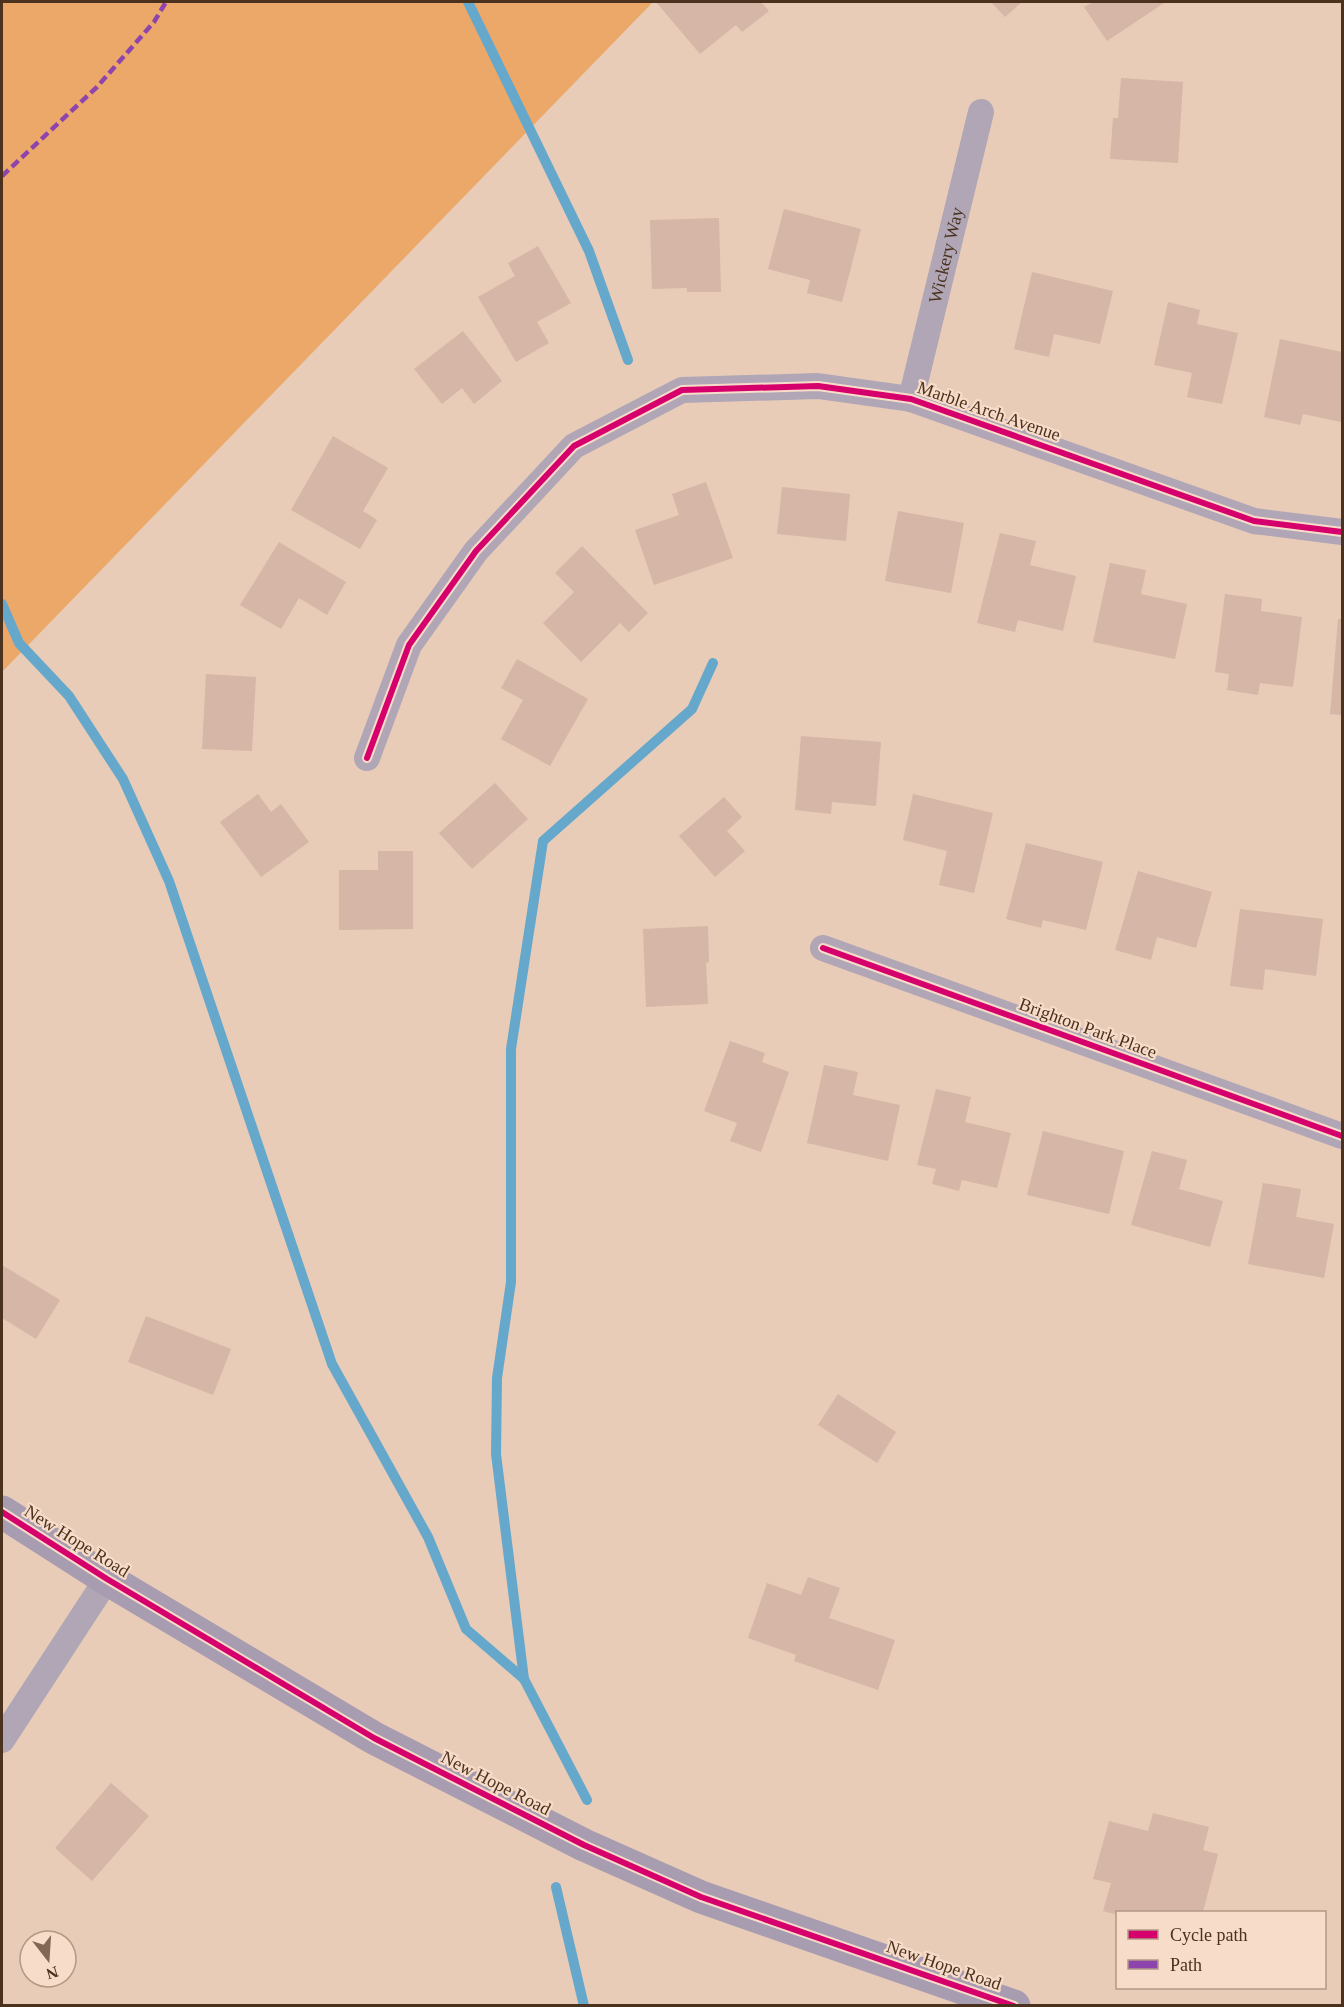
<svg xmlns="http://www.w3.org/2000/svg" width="1344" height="2007" viewBox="0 0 1344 2007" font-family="Georgia,serif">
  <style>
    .forest { fill: #eca869 }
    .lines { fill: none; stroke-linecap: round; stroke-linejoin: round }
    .stream { stroke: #66a8cb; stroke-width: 10 }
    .building { fill: #d5b6a7 }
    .street { stroke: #b0a6b6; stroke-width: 26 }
    .secondary { stroke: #a89cb0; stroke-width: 33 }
    .quiet { stroke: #8e44ad; stroke-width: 4.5; stroke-dasharray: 9 4.5; stroke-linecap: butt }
    .cycleway-casing { stroke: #f7dcc9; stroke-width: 10 }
    .cycleway { stroke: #d6006c; stroke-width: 6 }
    .labels { text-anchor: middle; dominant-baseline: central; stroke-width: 4.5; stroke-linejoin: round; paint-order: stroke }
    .street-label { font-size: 18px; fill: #4b321e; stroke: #f7dcc9 }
  </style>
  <rect width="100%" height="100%" fill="#e8ccb7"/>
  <path class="forest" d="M2 2H653L2 672Z"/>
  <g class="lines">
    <g class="stream">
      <path d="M468 2 589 251 628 360"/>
      <path d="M2 604 19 643 69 696 123 779 169 881 332 1364 428 1537 466 1629 524 1679"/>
      <path d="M587 1800 524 1679 496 1454 497 1378 511 1282V1049L543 841 692 709 713 663"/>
      <path d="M556 1887 584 2006"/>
    </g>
  </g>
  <g class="building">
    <path d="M656 2H761L769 11 742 32 736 25 700 54Z"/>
    <path d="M991 2H1022L1005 17Z"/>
    <path d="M1093 2H1163L1164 3 1107 41 1084 7Z"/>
    <path d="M1121 78 1183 82 1178 163 1110 159 1113 118H1118Z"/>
    <path d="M784 209 861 229 842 302 807 293 810 280 768 269Z"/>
    <path d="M719 218 721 292H687V288L652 289 650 220Z"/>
    <path d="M538 246 571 303 537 322 549 343 516 362 478 297 515 276 508 263Z"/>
    <path d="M1032 272 1113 291 1100 344 1054 334 1049 357 1014 349Z"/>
    <path d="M1168 302 1200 310 1197 324 1238 333 1222 404 1187 397 1192 373 1154 365Z"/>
    <path d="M463 331 502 381 474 404 462 388 442 404 414 369Z"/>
    <path d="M1280 339 1342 352 1341 422 1303 414 1300 425 1264 417Z"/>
    <path d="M333 436 388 468 363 511 377 520 360 549 291 510Z"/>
    <path d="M706 482 733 558 654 585 635 530 679 515 672 494Z"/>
    <path d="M782 487 850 494 846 541 777 534Z"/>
    <path d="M898 511 964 523 951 593 885 581Z"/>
    <path d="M1000 533 1036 541 1030 565 1076 576 1063 631 1018 620 1015 632 977 623Z"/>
    <path d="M279 542 346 582 327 615 299 598 281 629 240 605Z"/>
    <path d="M582 546 648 613 629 632 620 623 581 662 543 623 574 592 555 573Z"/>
    <path d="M1110 563 1146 570 1141 594 1187 604 1175 659 1093 642Z"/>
    <path d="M1225 594 1262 599 1261 611 1302 617 1293 687 1260 683 1258 695 1227 690 1229 674 1215 672Z"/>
    <path d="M1338 619H1342V715L1330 714Z"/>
    <path d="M517 659 588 699 550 766 501 739 523 700 501 688Z"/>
    <path d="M206 674 256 677 252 751 202 749Z"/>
    <path d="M801 736 881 742 876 806 832 802 831 814 795 810Z"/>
    <path d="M495 783 528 819 472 869 439 833Z"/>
    <path d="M258 794 271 812 281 804 309 842 261 877 220 822Z"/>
    <path d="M913 794 993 813 974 893 939 885 947 851 903 840Z"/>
    <path d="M724 797 742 817 727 831 745 851 715 877 679 836Z"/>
    <path d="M1026 843 1103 862 1086 930 1043 920 1041 928 1006 919Z"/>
    <path d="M378 851H413V929L339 930V870H378Z"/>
    <path d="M1138 871 1212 892 1196 948 1157 937 1151 960 1115 950Z"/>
    <path d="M1240 909 1323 919 1316 976 1265 969 1263 990 1230 986Z"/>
    <path d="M708 926 709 962 706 963 708 1004 646 1007 643 929Z"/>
    <path d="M730 1041 765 1053 762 1062 789 1072 761 1152 730 1141 737 1123 704 1111Z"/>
    <path d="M824 1065 858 1072 853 1095 900 1105 888 1161 807 1143Z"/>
    <path d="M936 1089 971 1097 965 1122 1011 1133 997 1188 962 1180 959 1191 932 1184 936 1169 917 1165Z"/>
    <path d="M1043 1131 1124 1151 1109 1214 1027 1195Z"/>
    <path d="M1152 1151 1187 1160 1179 1189 1223 1201 1210 1247 1131 1225Z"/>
    <path d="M1263 1183 1301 1189 1296 1217 1334 1224 1324 1278 1248 1264Z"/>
    <path d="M2 1265 60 1300 36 1339 2 1318Z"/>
    <path d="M146 1316 231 1349 213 1395 128 1362Z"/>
    <path d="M838 1394 896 1432 877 1463 818 1425Z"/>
    <path d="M808 1577 840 1588 829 1618 895 1640 878 1690 794 1661 796 1655 748 1638 767 1583 801 1595Z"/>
    <path d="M111 1783 149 1816 92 1881 55 1848Z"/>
    <path d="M1153 1813 1209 1827 1203 1850 1218 1854 1203 1912H1118V1915L1103 1911 1111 1883 1093 1879 1109 1821 1148 1831Z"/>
  </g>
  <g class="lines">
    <g class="street">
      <path id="s1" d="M911 399 981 112"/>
      <path d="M367 758 409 645 476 551 574 446 682 390 818 386 911 399 1254 521 1342 532"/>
      <path d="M823 948 1342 1136"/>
      <path d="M2 1740 107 1579"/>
    </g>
    <path class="secondary" d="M2 1512 107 1579 374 1738 584 1845 701 1897 1014 2006"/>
    <path class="quiet" d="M2 176 97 87 154 22 166 2"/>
    <defs>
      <g id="cycleway">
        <path d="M367 758 409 645 476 551 574 446 682 390 818 386 911 399 1254 521 1342 532"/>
        <path d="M823 948 1342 1136"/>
        <path d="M2 1512 107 1579 374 1738 584 1845 701 1897 1014 2006"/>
      </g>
    </defs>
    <use href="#cycleway" class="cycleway-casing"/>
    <use href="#cycleway" class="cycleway"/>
  </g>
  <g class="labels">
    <g class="street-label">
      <text stroke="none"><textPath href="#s1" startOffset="148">Wickery Way</textPath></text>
      <text transform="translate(989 411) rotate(19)">Marble Arch Avenue</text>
      <text transform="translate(1088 1028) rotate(20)">Brighton Park Place</text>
      <text transform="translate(77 1541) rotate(32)">New Hope Road</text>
      <text transform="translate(496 1783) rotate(27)">New Hope Road</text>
      <text transform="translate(944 1965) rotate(19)">New Hope Road</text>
    </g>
  </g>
  <rect width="1344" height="2007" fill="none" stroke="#4b321e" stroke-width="6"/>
  <rect x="1116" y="1911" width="210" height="78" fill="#f7dcc9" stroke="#b29885" stroke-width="1.5"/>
  <rect x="1128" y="1930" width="30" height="9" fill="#d6006c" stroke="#b29885" stroke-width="1.5"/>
  <text x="1170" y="1941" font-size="18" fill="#4b321e">Cycle path</text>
  <rect x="1128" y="1960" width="30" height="9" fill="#8e44ad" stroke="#b29885" stroke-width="1.5"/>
  <text x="1170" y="1971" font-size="18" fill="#4b321e">Path</text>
  <g transform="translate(48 1959) rotate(163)"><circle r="28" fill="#f7dcc9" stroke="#b29885" stroke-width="1.5"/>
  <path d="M0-4.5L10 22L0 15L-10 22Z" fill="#826854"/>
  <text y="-9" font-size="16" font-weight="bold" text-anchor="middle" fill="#4b321e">N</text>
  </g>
</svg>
